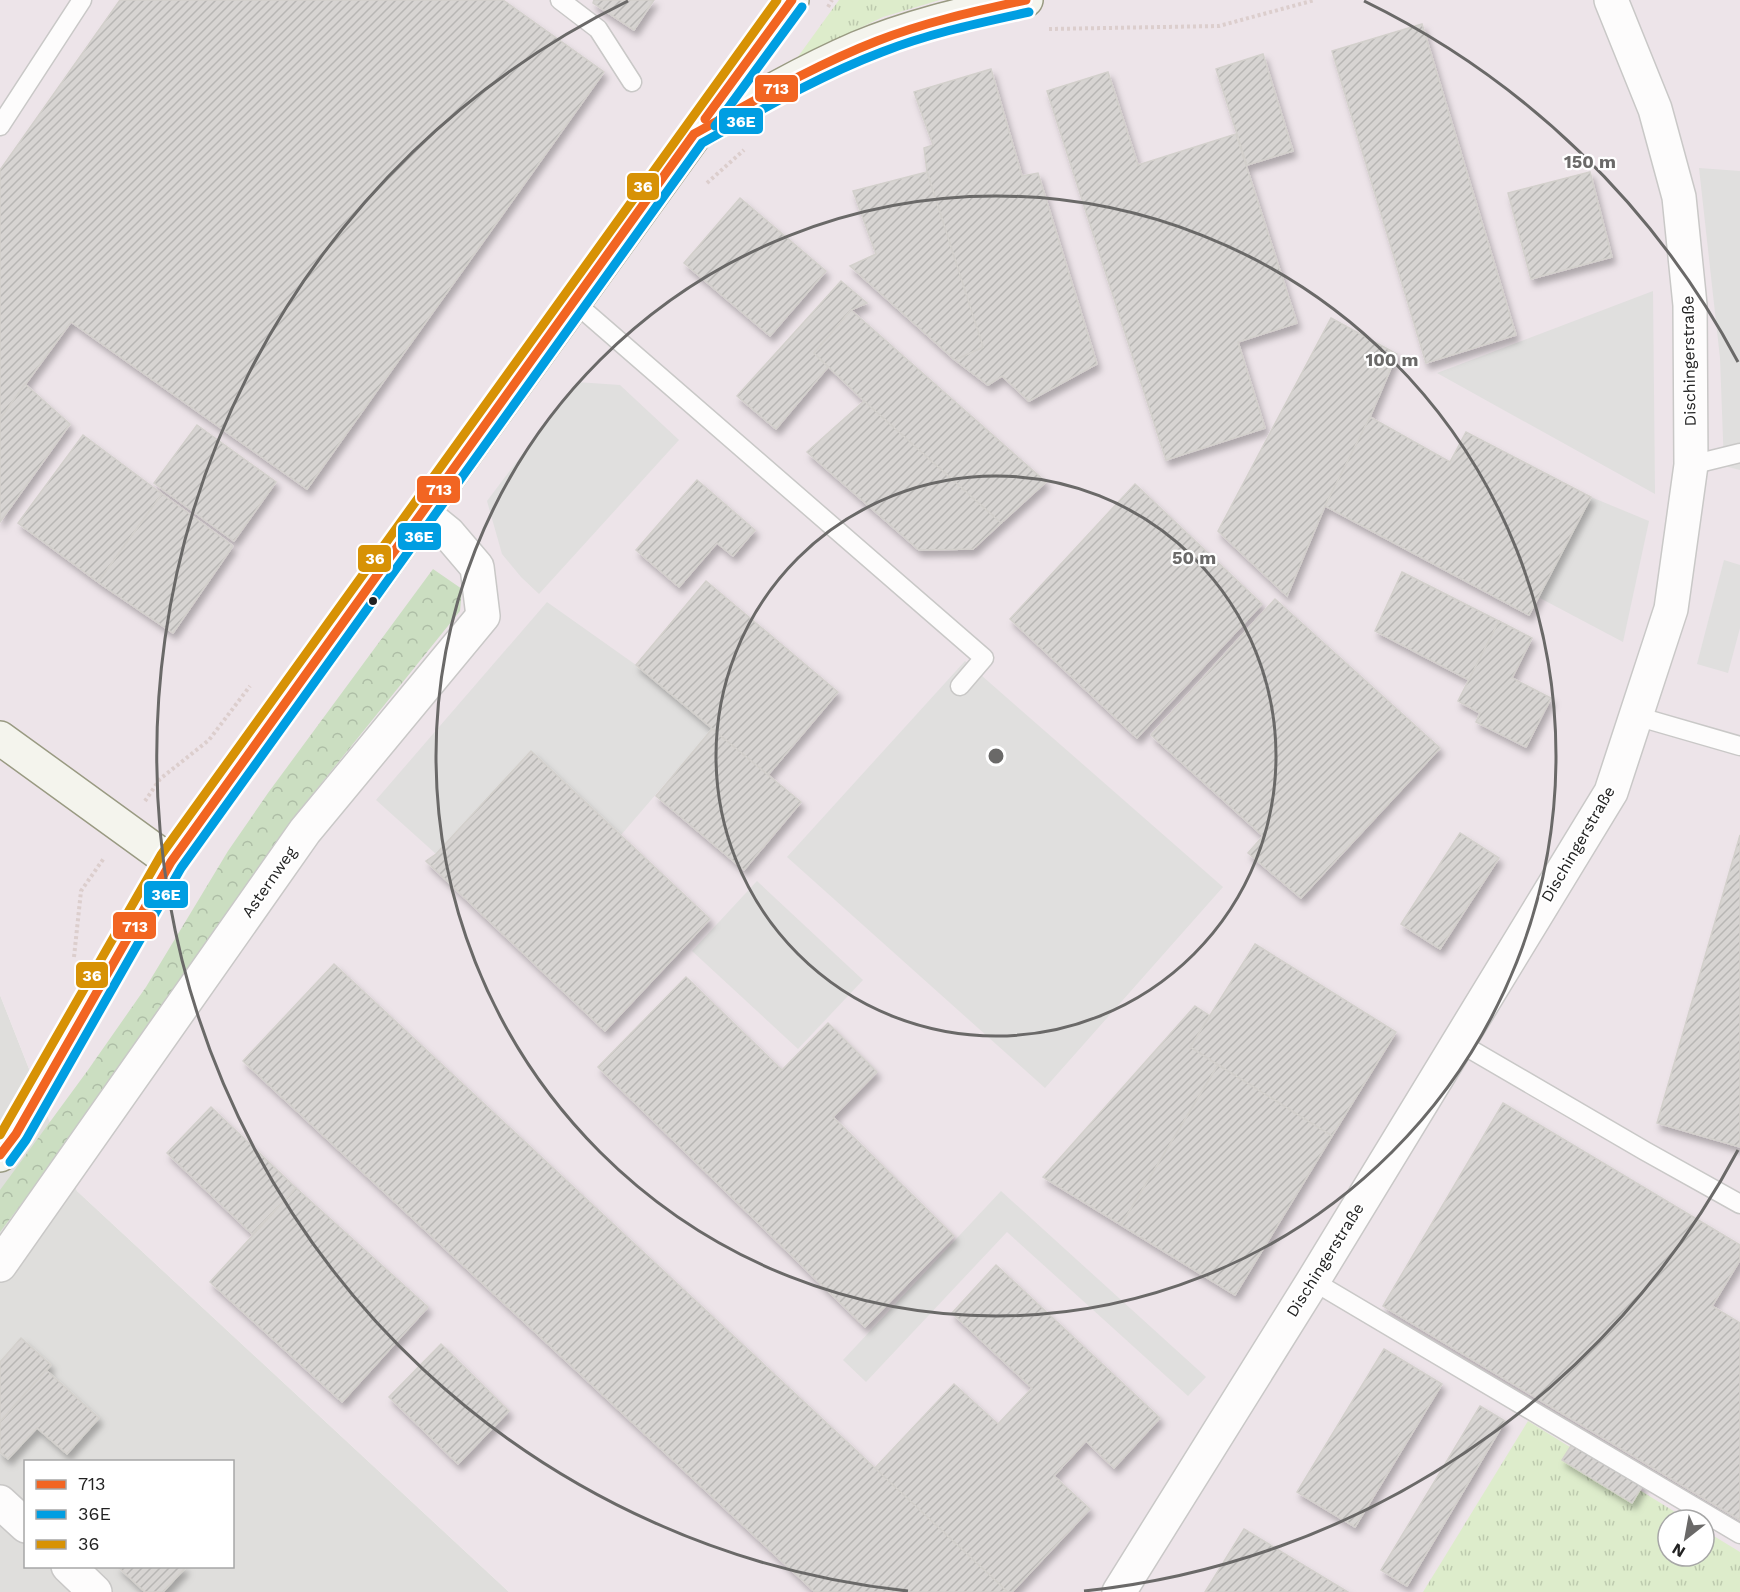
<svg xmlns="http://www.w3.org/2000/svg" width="1740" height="1592" viewBox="0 0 1740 1592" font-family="'Work Sans',sans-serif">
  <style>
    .residential { fill: #dfdedc; fill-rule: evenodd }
    .industrial { fill: #ede4e9; fill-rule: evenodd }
    .grass { fill: url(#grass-tufts) }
    .forest { fill: url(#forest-crowns) }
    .parking { fill: #e0dfde }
    .building { fill: url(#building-hatch); stroke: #d3d0cc; stroke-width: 1.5; filter: url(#shadow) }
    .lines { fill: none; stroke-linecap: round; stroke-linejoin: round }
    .lane-casing { stroke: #c9c8c7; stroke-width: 21 }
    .street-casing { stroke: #c9c8c7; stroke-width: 36 }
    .secondary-casing { stroke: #999a82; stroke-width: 36 }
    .path { stroke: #dccecd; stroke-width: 4; stroke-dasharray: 3 3; stroke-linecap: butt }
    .lane { stroke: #fdfcfc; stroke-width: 18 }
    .street { stroke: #fdfcfc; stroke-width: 33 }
    .secondary { stroke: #f4f4ed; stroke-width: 33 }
    .bus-1-casing { stroke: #fff; stroke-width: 14 }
    .bus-2-casing { stroke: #fff; stroke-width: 14 }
    .bus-3-casing { stroke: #fff; stroke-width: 14 }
    .bus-1 { stroke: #f26522; stroke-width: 9 }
    .bus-2 { stroke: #009ee2; stroke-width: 9 }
    .bus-3 { stroke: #d79205; stroke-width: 9 }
    .ring { fill: none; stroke: #6a6968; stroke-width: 3 }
    .bus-dot { fill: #222; stroke: #fff; stroke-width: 2 }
    .labels { text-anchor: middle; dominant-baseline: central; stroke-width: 4.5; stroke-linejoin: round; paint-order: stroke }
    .street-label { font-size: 16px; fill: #222; stroke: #fff }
    .centre { fill: #6a6968; stroke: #fff; stroke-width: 3 }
    .ring-label { font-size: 18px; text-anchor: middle; font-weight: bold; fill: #6a6968; stroke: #fff; stroke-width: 4.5; stroke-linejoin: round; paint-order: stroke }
    .line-badge { stroke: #fff; stroke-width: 2 }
    .badge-label { font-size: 16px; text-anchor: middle; font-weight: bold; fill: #fff }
  </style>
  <defs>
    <pattern id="grass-tufts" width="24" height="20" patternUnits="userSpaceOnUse" patternTransform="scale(1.5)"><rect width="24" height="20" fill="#ddeccb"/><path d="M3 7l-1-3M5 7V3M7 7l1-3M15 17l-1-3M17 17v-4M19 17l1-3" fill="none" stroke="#bdcaae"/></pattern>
    <pattern id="forest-crowns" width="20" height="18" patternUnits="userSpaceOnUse" patternTransform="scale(1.5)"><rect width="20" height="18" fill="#cbdec1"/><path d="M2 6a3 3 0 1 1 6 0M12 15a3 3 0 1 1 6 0" fill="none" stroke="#aebea6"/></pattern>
    <pattern id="building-hatch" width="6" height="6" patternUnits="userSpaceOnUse" patternTransform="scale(1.5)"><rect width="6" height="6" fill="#d7d4d2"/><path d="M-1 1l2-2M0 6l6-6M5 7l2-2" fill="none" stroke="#b8b6b4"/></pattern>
    <filter id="shadow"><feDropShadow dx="3.5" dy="6" stdDeviation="3" flood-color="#0004"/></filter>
  </defs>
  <rect width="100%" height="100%" fill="#f0eeeb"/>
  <path class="residential" d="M0 995 77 1191 509 1592H0ZM26 1462H232V1566H26Z"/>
  <path class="industrial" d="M0 0H1740V1592H509L77 1191 0 995ZM1668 1520H1704V1556H1668Z"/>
  <g class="grass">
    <path d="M839 0H940L883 17 797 58Z"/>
    <path d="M1528 1421 1688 1520H1668V1556H1704V1530L1740 1552V1592H1423Z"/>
  </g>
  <path class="forest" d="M433 569 462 589 460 611 291 821 177 999 0 1232V1190L88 1070 146 987 228 851 268 793Z"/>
  <g class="parking">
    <path d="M1699 168 1740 171V470L1724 466 1720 358Z"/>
    <path d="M1653 291 1655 494 1437 373Z"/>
    <path d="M577 382 620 385 679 440 539 594 521 577 502 554 487 501Z"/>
    <path d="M1591 497 1649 521 1623 642 1538 597Z"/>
    <path d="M1724 560 1740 565V628L1728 673 1697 664Z"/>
    <path d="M547 602 636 665 712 729 621 835 531 751 436 854 376 800Z"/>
    <path d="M965 661 1223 887 1045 1088 787 857Z"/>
    <path d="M757 881 863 980 798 1049 692 951Z"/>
    <path d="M1001 1191 1206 1377 1188 1396 1007 1232 866 1382 843 1360Z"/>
  </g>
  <g class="building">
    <path d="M120 0H503L604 72 307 489 71 322 0 419V170Z"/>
    <path d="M594 0H654L634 30 593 3Z"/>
    <path d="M1422 24 1516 335 1426 363 1332 51Z"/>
    <path d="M1263 54 1293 151 1247 165 1216 69Z"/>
    <path d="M991 69 1022 176 1038 173 1097 364 1029 401 1002 376 988 385 955 360 983 347 927 172 924 148 933 145 914 92Z"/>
    <path d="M1108 72 1138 165 1236 134 1297 323 1238 342 1265 428 1166 460 1047 91Z"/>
    <path d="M927 172 983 347 955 360 850 266 876 254 853 191Z"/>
    <path d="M1590 172 1612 257 1531 279 1508 193Z"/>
    <path d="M740 198 826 271 770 336 684 263Z"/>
    <path d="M841 281 867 303 851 310 814 353 828 367 776 429 737 396Z"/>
    <path d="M851 310 1046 482 1001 523 864 401 814 353Z"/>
    <path d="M1331 318 1397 354 1370 417 1325 506 1287 596 1218 531Z"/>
    <path d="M25 384 70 424 0 522V419Z"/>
    <path d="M864 401 1001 523 973 549 919 550 807 452Z"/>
    <path d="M1370 417 1450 462 1466 432 1591 497 1529 615 1325 506Z"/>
    <path d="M197 425 276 482 234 541 154 483Z"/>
    <path d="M83 435 162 494 98 582 18 523Z"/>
    <path d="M697 480 755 530 733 556 717 543 679 587 636 550Z"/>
    <path d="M1135 484 1262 604 1137 738 1010 619Z"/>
    <path d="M162 494 233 546 173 633 98 582Z"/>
    <path d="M1402 572 1499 621 1469 680 1375 631Z"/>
    <path d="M706 581 838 692 768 775 636 665Z"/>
    <path d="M1275 599 1440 748 1301 898 1248 853 1263 836 1151 735Z"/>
    <path d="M1499 621 1532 638 1512 678 1551 698 1526 747 1476 722 1480 713 1458 701Z"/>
    <path d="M712 729 801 802 744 870 656 796Z"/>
    <path d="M531 751 710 919 605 1031 426 861 436 854Z"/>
    <path d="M1460 833 1499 858 1440 949 1401 924Z"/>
    <path d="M1740 835V1147L1657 1123Z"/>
    <path d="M1255 944 1396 1032 1332 1136 1190 1047Z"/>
    <path d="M334 964 875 1468 1008 1592H815L243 1061Z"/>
    <path d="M686 977 782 1070 828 1023 877 1072 833 1117 954 1236 865 1327 598 1067Z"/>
    <path d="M1195 1006 1210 1016 1190 1047 1218 1065 1121 1225 1043 1177Z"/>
    <path d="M1218 1065 1332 1136 1235 1295 1121 1225Z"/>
    <path d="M1503 1103 1740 1245V1260L1712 1306 1740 1323V1520L1383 1306Z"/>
    <path d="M211 1107 296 1188 252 1234 167 1153Z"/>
    <path d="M296 1188 428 1307 342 1402 210 1282Z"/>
    <path d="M996 1265 1160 1418 1114 1468 1086 1441 1054 1476 1090 1509 1012 1592H1008L875 1468 954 1384 998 1424 1032 1388 952 1313Z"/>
    <path d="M21 1338 51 1365 0 1422V1362Z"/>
    <path d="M441 1344 509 1411 458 1464 389 1397Z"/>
    <path d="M1384 1349 1442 1384 1355 1527 1297 1492Z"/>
    <path d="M46 1370 99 1418 67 1454 37 1428 8 1459 0 1452V1422Z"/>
    <path d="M1480 1406 1505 1421 1407 1586 1381 1570Z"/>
    <path d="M1574 1441 1644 1483 1632 1503 1562 1460Z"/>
    <path d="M1244 1529 1348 1592H1205Z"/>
    <path d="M117 1566H184L185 1568 163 1592H145Z"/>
  </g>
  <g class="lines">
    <defs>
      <g id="lane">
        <path d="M560 0 598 29 632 82"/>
        <path d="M0 126 82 0"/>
        <path d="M574 302 984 658 960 686"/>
        <path d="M1691 465 1740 453"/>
        <path d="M1636 716 1740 746"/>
        <path d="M1458 1042 1645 1151 1740 1204"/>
        <path d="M1313 1281 1740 1534"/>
      </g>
      <g id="street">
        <path d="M0 1265 305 831 483 616 477 567 448 533 422 512"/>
        <path d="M0 1502 26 1526"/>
        <path d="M68 1566 95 1592"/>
        <path d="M1119 1592 1313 1281 1611 792 1671 609 1691 465 1690 305 1679 197 1655 109 1611 0"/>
      </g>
      <g id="secondary">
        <path d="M704 129C754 100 805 71 858 48 912 25 969 13 1026 0"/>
        <path d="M0 738 171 862"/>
        <path d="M0 1155 16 1134 171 862 792 0"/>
      </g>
    </defs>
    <use href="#lane" class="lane-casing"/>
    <use href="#street" class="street-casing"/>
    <use href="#secondary" class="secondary-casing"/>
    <g class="path">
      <path d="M828 7 832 0"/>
      <path d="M1049 29 1219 26 1315 0"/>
      <path d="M707 183 744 150"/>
      <path d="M145 801 160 779 209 740 250 686"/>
      <path d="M74 957 81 891 104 858"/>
    </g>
    <use href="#lane" class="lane"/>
    <use href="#street" class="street"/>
    <use href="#secondary" class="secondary"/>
    <defs>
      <g id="bus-1">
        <path d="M705 119 792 0"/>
        <path d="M0 1155 16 1134 171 862 694 134C754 101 813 66 877 41 925 22 976 11 1026 0"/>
      </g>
      <g id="bus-2">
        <path d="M715 126 802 7"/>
        <path d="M10 1162 26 1140 181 868 702 143C761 110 819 76 882 52 930 33 979 23 1029 12"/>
      </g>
      <path id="bus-3" d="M0 1135 161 855 777 0"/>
    </defs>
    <use href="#bus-1" class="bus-1-casing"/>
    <use href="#bus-2" class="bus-2-casing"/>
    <use href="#bus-3" class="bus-3-casing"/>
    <use href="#bus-1" class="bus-1"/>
    <use href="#bus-2" class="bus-2"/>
    <use href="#bus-3" class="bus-3"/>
  </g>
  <g class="ring">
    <circle cx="996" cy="756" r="280"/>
    <circle cx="996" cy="756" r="560"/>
    <path d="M1738 1150A840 840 0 0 1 1084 1591M908 1591A840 840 0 0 1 628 1M1364 1A840 840 0 0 1 1738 362"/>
  </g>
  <circle class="bus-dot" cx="373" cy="601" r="5"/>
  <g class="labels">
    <g class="street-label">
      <text transform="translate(1689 361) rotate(-91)">Dischingerstraße</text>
      <text transform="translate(1578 844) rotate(-60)">Dischingerstraße</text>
      <text transform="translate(269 882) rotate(-55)">Asternweg</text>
      <text transform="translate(1325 1260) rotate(-58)">Dischingerstraße</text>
    </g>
  </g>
  <circle cx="996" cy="756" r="9" class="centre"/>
  <g class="ring-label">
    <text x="1590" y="168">150 m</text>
    <text x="1392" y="366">100 m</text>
    <text x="1194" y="564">50 m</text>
  </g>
  <g class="line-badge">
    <rect x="754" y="74" width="45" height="29" rx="6" fill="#f26522"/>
    <rect x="718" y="107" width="46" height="28" rx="6" fill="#009ee2"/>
    <rect x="626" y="172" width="34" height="29" rx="6" fill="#d79205"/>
    <rect x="416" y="475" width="45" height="29" rx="6" fill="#f26522"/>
    <rect x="397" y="522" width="45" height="29" rx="6" fill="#009ee2"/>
    <rect x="357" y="544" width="35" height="29" rx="6" fill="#d79205"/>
    <rect x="143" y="880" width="46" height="29" rx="6" fill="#009ee2"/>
    <rect x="112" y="911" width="45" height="29" rx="6" fill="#f26522"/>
    <rect x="75" y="961" width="34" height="28" rx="6" fill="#d79205"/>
  </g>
  <g class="badge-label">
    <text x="776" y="94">713</text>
    <text x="741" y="127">36E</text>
    <text x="643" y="192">36</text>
    <text x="439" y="495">713</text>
    <text x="419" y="542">36E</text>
    <text x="375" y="564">36</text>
    <text x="166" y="900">36E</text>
    <text x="135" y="932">713</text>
    <text x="92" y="981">36</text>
  </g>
  <rect x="24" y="1460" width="210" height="108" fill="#ffffff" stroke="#a7a7a7" stroke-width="1.5"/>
  <rect x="36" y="1480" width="30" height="9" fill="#f26522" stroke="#a7a7a7" stroke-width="1.5"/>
  <text x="78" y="1490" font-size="18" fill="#222222">713</text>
  <rect x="36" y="1510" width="30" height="9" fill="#009ee2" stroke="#a7a7a7" stroke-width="1.5"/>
  <text x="78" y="1520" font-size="18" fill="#222222">36E</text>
  <rect x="36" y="1540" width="30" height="9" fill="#d79205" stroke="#a7a7a7" stroke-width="1.5"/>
  <text x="78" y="1550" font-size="18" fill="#222222">36</text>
  <g transform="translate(1686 1538) rotate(211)"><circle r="28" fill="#ffffff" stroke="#a7a7a7" stroke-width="1.5"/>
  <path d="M0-4.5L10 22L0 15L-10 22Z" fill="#6a6968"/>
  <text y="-9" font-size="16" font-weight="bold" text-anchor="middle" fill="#222222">N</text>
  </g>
</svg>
